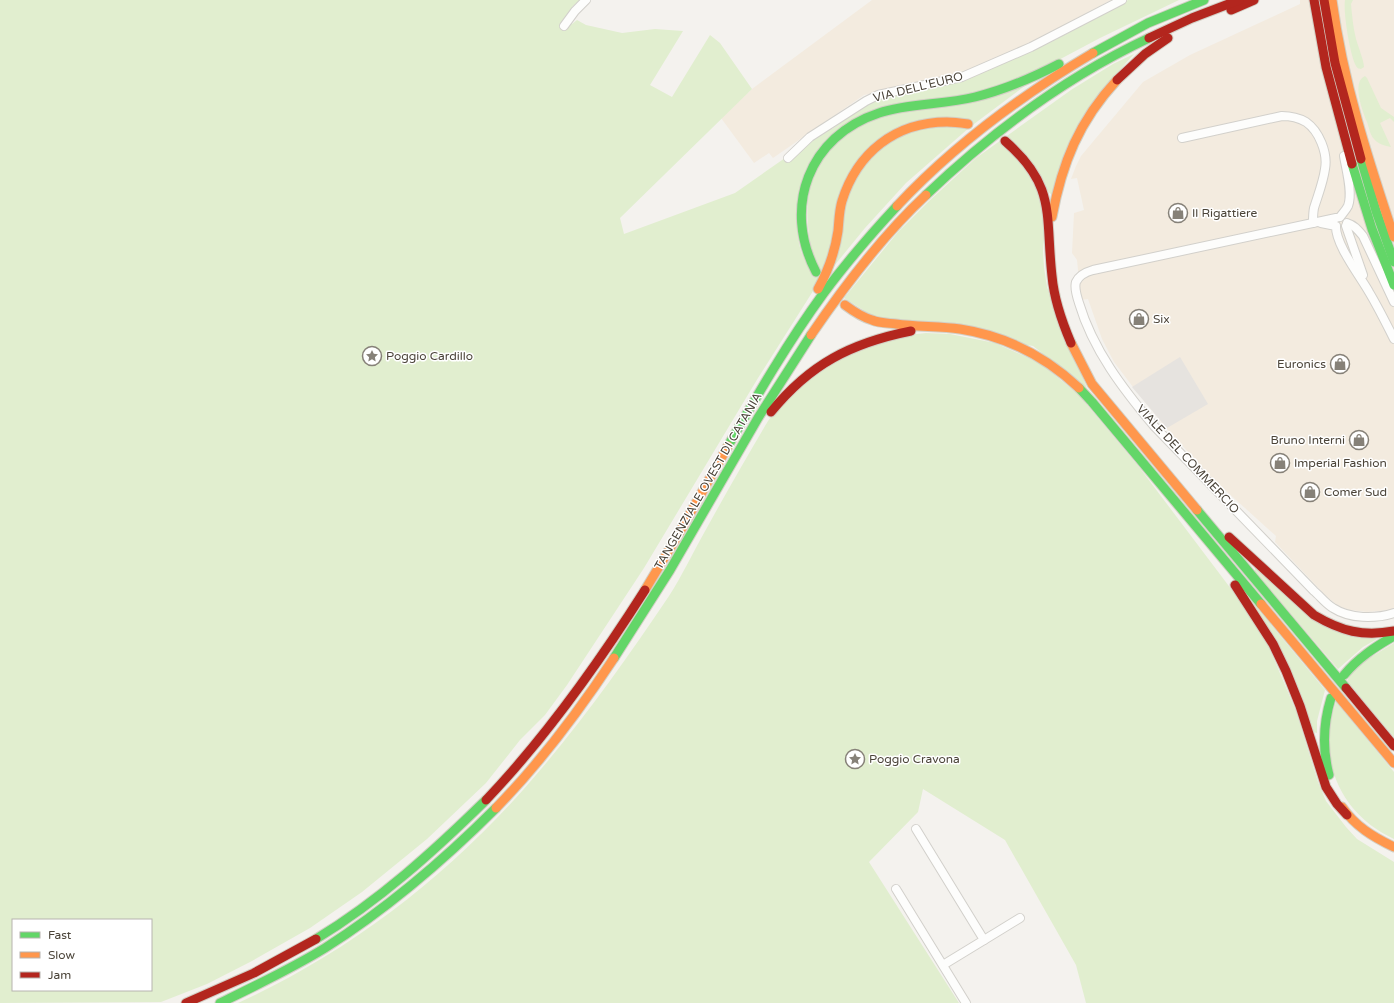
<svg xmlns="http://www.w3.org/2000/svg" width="1394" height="1003" viewBox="0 0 1394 1003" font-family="'Varela Round',sans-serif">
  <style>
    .commercial { fill: #f3ebdf }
    .green { fill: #e1eecf; fill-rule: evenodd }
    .parking { fill: #e6e3df }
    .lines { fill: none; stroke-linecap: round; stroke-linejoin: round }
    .street-casing { stroke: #d2d0cb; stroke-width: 10 }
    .fast-casing { stroke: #d3cfc5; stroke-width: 11 }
    .slow-casing { stroke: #d3cfc5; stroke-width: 11 }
    .jam-casing { stroke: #d3cfc5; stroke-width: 11 }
    .street { stroke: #fdfdfc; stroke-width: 8 }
    .fast { stroke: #63d668; stroke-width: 9 }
    .slow { stroke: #ff974d; stroke-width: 9 }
    .jam { stroke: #b3261e; stroke-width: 9 }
    .labels { text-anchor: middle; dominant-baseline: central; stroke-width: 3; stroke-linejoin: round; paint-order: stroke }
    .street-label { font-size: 12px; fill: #4b4439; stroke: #fff }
    .poi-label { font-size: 12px; fill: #4b4439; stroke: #fff; text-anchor: start }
  </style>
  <rect width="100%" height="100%" fill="#f4f2ee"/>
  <g class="commercial">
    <path d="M872 0H1111L1029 44 960 73 864 95 773 158 769 153 754 163 721 118 752 89Z"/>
    <path d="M1300 0H1394V608L1390 610 1367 612 1350 610 1338 606 1324 594 1275 542 1276 536 1215 481 1167 429 1133 387 1114 362 1102 339 1088 299 1081 300 1077 260 1072 253 1074 213 1084 210 1077 178 1071 179 1076 166 1081 156 1143 82 1190 55 1300 4Z"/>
  </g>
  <g class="green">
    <path d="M0 0H580L572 7V24L577 20 586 25 622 33 655 29 683 31 650 85 672 97 710 35 720 43 752 89 620 218 624 234 735 193 785 158 788 161 821 133 826 129H832L865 105 885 97 960 81 1055 40 1128 0H1179L1100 38 1051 64 996 87 979 93 886 106C822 123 788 178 799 243 801 255 808 266 813 277L819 267C812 256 809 239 808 226 802 166 836 126 893 111L984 98 1030 82 970 127 906 183 865 228 834 266C839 246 840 226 844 206 851 171 875 145 907 131 924 124 946 121 964 128L972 122 956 118 942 117 914 121 901 126 880 139 859 159 851 170 842 190 838 203 832 247 827 262 820 280 758 378 644 568 567 685 545 715 520 740 486 783 427 839 362 892 310 928 252 961 207 984 161 1002 0 1003ZM13 920H151V990H13Z"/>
    <path d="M1345 0H1353L1351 4C1352 15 1353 27 1356 39 1358 46 1364 61 1364 67L1361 69C1358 68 1358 69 1356 66 1350 55 1343 12 1345 0Z"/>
    <path d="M1134 54 1117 73 1052 195 1035 180 1045 225 1043 251 1044 267 1047 287 1087 388 1033 346 876 318 844 298 898 232 929 201 976 158 1071 90 1113 64Z"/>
    <path d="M1365 76 1367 78 1381 108 1394 117V122L1390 118 1380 123 1391 147C1385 146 1378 144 1374 139 1370 135 1369 127 1367 122 1363 112 1351 82 1365 76Z"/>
    <path d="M926 333 950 334 995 343 1040 363 1078 394 1139 467 1256 622 1265 638 1296 711 1318 782 1326 801 1346 827 1357 839 1394 862V1003H1086L1076 965 1005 840 923 789 918 812 869 862 959 1003H238C346 954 444 879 523 790 577 729 624 663 669 596 682 576 692 554 704 533 725 495 746 458 768 421L782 403 830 361 900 336Z"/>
    <path d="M1255 566 1312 618 1377 639 1363 647 1338 669 1255 572Z"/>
    <path d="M1254 604 1325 690 1317 721V733L1313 732Z"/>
    <path d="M1394 643V737L1347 681 1352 673 1363 662Z"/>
    <path d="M1336 702 1394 772V839C1340 814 1316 759 1336 702Z"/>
  </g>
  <path class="parking" d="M1180 357 1208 404 1167 428 1132 387Z"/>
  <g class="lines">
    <defs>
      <g id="street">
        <path d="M564 26 575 11 586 0"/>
        <path d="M1182 138 1282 116C1290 116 1299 118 1306 122 1319 131 1328 153 1325 169 1323 183 1318 195 1314 208 1313 213 1313 218 1313 223"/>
        <path d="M788 158 810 137 866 101 878 95 962 77 1031 47 1122 0"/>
        <path d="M1340 217C1343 213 1346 210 1348 206 1353 193 1346 169 1344 156"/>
        <path d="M1336 218 1093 270C1086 272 1079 275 1076 282 1074 288 1077 297 1079 303 1093 350 1123 389 1154 426L1314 591C1320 596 1326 604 1333 608 1350 619 1375 619 1394 613"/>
        <path d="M1321 223 1336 226C1335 244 1360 276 1369 292 1378 307 1386 323 1394 339"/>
        <path d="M1347 223C1354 225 1358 230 1363 236L1394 302"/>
        <path d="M1346 226 1363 275"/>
        <path d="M916 829 984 940 943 965"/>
        <path d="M896 889 966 1003"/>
        <path d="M984 940 1020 918"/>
      </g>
      <g id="fast">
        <path d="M1093 53 1148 23 1204 0"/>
        <path d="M1361 159 1376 211 1394 262"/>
        <path d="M1352 164 1372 229 1394 285"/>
        <path d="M926 195C992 132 1066 77 1149 38"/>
        <path d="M816 272C782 207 809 136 879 113 909 103 943 105 975 97 1004 90 1032 78 1059 64"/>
        <path d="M1079 388 1092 402 1261 604"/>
        <path d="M728 446C758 394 788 342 823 294 846 263 871 234 897 206"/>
        <path d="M1197 510 1346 688"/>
        <path d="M614 658 670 570 758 418 811 335"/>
        <path d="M1344 675C1358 658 1375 647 1394 636"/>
        <path d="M1329 775C1322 748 1323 724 1331 698"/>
        <path d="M316 939C379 901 434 851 486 800"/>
        <path d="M220 1003C255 986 291 969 325 948 388 908 443 861 496 808"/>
      </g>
      <g id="slow">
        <path d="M1332 0C1343 82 1368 159 1394 237"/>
        <path d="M897 206C954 145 1022 95 1093 53"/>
        <path d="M1052 217C1062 163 1079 121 1117 80"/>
        <path d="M818 289C828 271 835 252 838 231 839 221 839 211 842 201 857 153 895 122 947 122 954 122 961 123 968 124"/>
        <path d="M845 305C853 311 862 317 872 320 879 323 888 323 896 324 917 327 939 326 960 329 1006 336 1045 356 1079 388"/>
        <path d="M811 335C845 285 882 236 926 195"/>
        <path d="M1071 343 1092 384 1197 510"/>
        <path d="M645 590 678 535 728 446"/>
        <path d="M1261 604 1394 763"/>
        <path d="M1342 807C1355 826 1373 837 1394 847"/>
        <path d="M496 808C540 763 579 711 614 658"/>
      </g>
      <g id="jam">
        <path d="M1314 0 1326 67 1352 164"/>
        <path d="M1324 0 1335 63 1361 159"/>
        <path d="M1231 10 1254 0"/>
        <path d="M1149 38 1192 18 1239 0"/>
        <path d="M1117 80 1145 54 1168 38"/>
        <path d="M1005 141C1057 186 1045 215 1052 276 1054 299 1062 322 1071 343"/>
        <path d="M771 412C810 364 851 343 911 331"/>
        <path d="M1229 537 1314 615C1341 631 1363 637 1394 631"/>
        <path d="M1235 585 1273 644 1286 671 1300 706 1326 787 1337 804 1347 815"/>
        <path d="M1346 688 1394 746"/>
        <path d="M486 800C547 736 598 664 645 590"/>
        <path d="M186 1003 254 973 316 939"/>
      </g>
    </defs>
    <use href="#street" class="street-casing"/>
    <use href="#fast" class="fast-casing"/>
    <use href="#slow" class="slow-casing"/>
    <use href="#jam" class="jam-casing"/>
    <use href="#street" class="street"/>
    <use href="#fast" class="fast"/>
    <use href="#slow" class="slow"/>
    <use href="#jam" class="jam"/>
  </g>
  <defs>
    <symbol id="shop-ring" viewBox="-11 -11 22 22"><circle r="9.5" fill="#fff" stroke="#868178" stroke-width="1.5"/><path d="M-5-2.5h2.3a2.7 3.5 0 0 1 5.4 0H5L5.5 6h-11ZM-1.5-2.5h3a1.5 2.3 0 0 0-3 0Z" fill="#868178"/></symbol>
    <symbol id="sight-ring" viewBox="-11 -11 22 22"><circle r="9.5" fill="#fff" stroke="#868178" stroke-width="1.5"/><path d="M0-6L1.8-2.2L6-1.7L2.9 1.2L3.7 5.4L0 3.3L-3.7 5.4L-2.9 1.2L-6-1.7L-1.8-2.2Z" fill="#868178"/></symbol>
  </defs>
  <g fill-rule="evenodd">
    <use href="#shop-ring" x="1167" y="202" width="22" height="22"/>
    <use href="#shop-ring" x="1128" y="308" width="22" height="22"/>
    <use href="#sight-ring" x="361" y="345" width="22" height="22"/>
    <use href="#shop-ring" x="1329" y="353" width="22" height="22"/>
    <use href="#shop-ring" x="1348" y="429" width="22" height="22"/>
    <use href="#shop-ring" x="1269" y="452" width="22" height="22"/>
    <use href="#shop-ring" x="1299" y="481" width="22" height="22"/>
    <use href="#sight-ring" x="844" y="748" width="22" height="22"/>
  </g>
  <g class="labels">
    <g class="street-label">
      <text transform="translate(918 87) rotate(-14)">VIA DELL'EURO</text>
      <text transform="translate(1188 459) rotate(47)">VIALE DEL COMMERCIO</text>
      <text transform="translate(708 481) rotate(-60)">TANGENZIALE OVEST DI CATANIA</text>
    </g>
    <g class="poi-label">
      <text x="1192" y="213">Il Rigattiere</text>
      <text x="1153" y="319">Six</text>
      <text x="386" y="356">Poggio Cardillo</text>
      <text x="1326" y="364" text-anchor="end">Euronics</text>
      <text x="1345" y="440" text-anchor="end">Bruno Interni</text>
      <text x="1294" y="463">Imperial Fashion</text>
      <text x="1324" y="492">Comer Sud</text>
      <text x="869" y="759">Poggio Cravona</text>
    </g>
  </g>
  <rect x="12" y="919" width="140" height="72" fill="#ffffff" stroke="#b7b4b0"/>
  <rect x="20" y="932" width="20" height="6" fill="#63d668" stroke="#b7b4b0"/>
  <text x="48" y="939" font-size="12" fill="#4b4439">Fast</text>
  <rect x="20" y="952" width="20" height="6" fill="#ff974d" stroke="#b7b4b0"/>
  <text x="48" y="959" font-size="12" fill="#4b4439">Slow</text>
  <rect x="20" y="972" width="20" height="6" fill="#b3261e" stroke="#b7b4b0"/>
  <text x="48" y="979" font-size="12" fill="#4b4439">Jam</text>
</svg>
